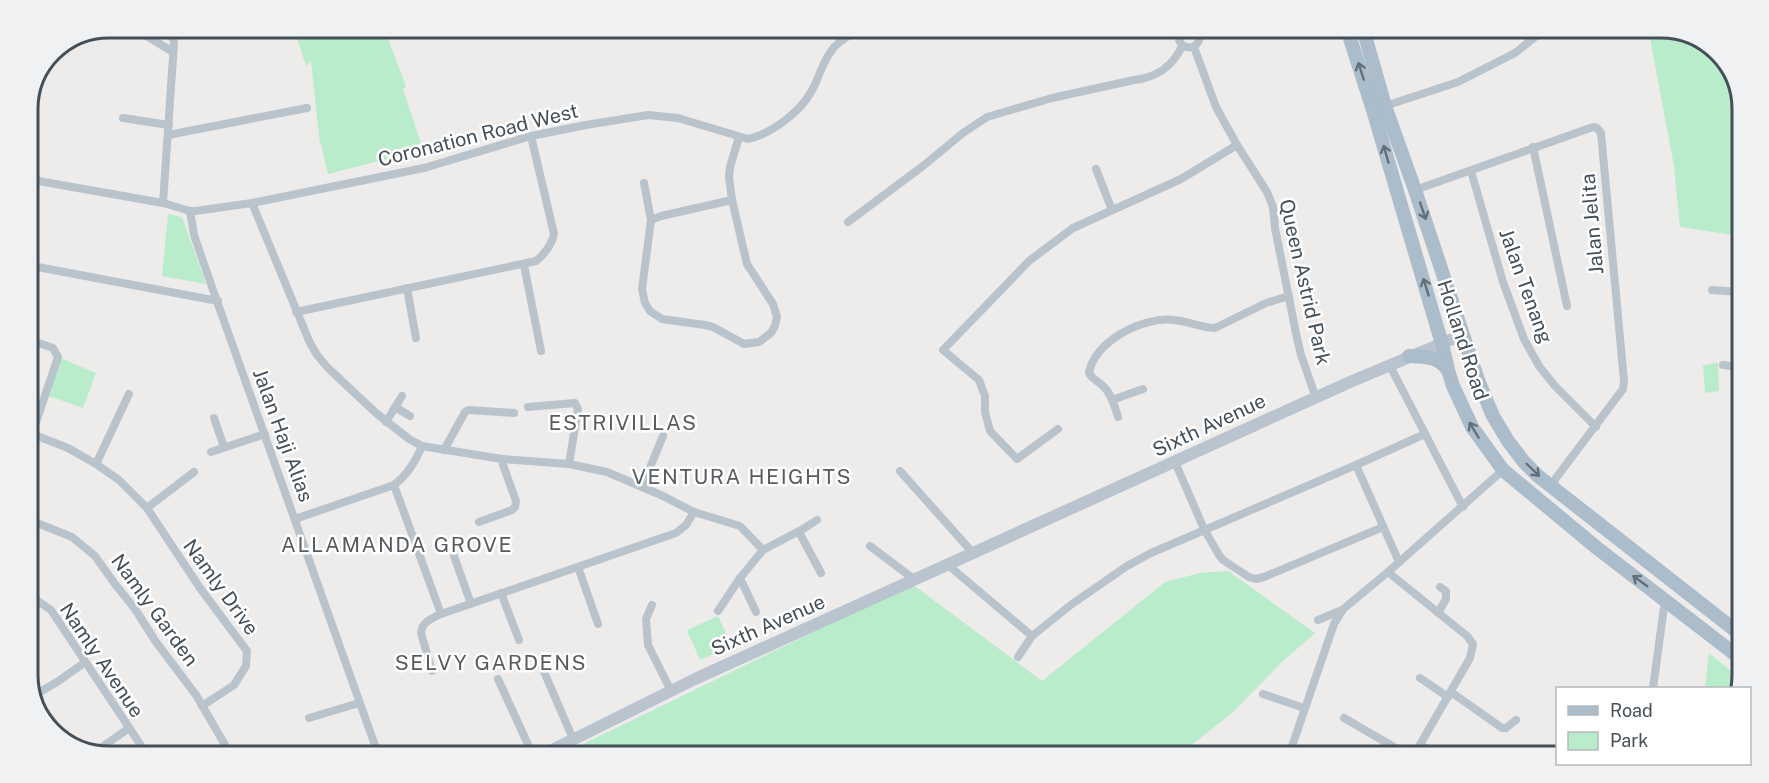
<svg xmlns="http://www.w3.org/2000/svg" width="1769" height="783" viewBox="0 0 1769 783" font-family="'Public Sans',sans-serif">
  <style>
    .green { fill: #b9eccb }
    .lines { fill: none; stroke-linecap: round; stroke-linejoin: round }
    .minor { stroke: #b9c3cb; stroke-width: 8 }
    .secondary { stroke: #b9c4cf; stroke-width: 12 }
    .primary { stroke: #abbcca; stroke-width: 14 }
    .oneway { stroke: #63707a }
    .labels { text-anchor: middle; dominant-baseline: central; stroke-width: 5; stroke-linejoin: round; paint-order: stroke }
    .street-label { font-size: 20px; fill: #444f58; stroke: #fff }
    .neighbourhood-label { font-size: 21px; letter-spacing: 1.5px; fill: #585c60; stroke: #fff }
    .rim { fill: none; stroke: #444f58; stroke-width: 3 }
  </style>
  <rect width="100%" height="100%" fill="#eeebeb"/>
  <g class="green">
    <path d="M304 28H384L406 86 403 89 423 150 328 174 321 144H320L311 61 306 66 297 38Z"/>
    <path d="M1649 33H1692L1728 63 1742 103 1740 236 1680 227 1674 166Z"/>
    <path d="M168 214 182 217 206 284 162 276Z"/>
    <path d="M58 357 96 373 83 408 46 395Z"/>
    <path d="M1718 363 1719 391 1705 393 1703 365Z"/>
    <path d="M1228 571 1315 633 1282 662 1231 714 1180 754 567 752 912 584 1042 681 1165 582 1200 573Z"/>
    <path d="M718 616 732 646 700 660 687 630Z"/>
    <path d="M1709 653 1736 675V688H1705Z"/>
  </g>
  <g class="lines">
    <g class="minor">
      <path d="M132 27 173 52"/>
      <path d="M101 30 127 27"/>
      <path d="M1181 31 1179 40C1182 47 1186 48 1194 47"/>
      <path d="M1194 47 1216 107 1237 145 1267 192 1273 207 1275 228 1297 338 1301 355 1316 398"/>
      <path d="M1194 47 1199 41 1197 31"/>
      <path d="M1382 107 1458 82 1515 53 1540 33"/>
      <path d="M123 118 169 125"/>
      <path d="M168 135 307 108"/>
      <path d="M1533 147 1567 306"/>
      <path d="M1096 169 1112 210"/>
      <path d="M1471 171 1503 282 1524 339 1539 366 1555 386 1596 427"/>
      <path d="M27 179 163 203 190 211H195L252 203 424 168 531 136 586 125 648 115 678 118 748 139C771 134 800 112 811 92 819 79 822 62 832 50 838 41 849 36 858 30"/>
      <path d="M644 183 651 220 642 289 645 303 650 311 662 319 705 325 713 327 744 344 759 342 771 333 775 326 777 317 773 304 747 264 732 200 729 177 730 167 739 137"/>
      <path d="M1415 190 1593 127 1597 128 1601 133 1624 381 1623 389 1556 478 1552 487"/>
      <path d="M163 203 174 43 170 27"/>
      <path d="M252 203 310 343 317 355 328 368 376 413 409 439 422 446 502 459 569 464 607 472 663 496 694 512 740 526 763 550"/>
      <path d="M190 211 194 235 213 290 377 751"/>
      <path d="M651 220 661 216 732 200"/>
      <path d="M848 222 923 166 963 133 987 117 1052 98 1134 80C1156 78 1173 66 1182 46"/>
      <path d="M27 265 218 301"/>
      <path d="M524 265 541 351"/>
      <path d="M407 288 416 338"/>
      <path d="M1712 290 1740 292"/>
      <path d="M296 312 536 261C544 255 552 244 554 234L531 136"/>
      <path d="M27 339 53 348 58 357 27 449"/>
      <path d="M1723 365 1739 367"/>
      <path d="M1390 366 1463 507"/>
      <path d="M1112 400 1143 389"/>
      <path d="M395 407 410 416"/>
      <path d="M528 407 575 403 578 409 569 464"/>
      <path d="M1118 417C1115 407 1111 393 1103 386 1098 381 1093 380 1089 373 1094 341 1144 316 1174 320 1188 321 1201 328 1215 328L1266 303 1289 296"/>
      <path d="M214 418 224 447"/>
      <path d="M386 422 402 396"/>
      <path d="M1058 429 1017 459 990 431 985 412V396L979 380 943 350 1029 261 1073 228 1181 179 1237 145"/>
      <path d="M27 432 68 448 96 464 119 480 147 508 200 588 247 651 246 666 234 685 202 706"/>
      <path d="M444 450 465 412 468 410 514 413"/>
      <path d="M211 452 265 434"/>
      <path d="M1175 462 1204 529 1219 555 1223 560 1249 577 1256 579 1264 577 1383 527"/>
      <path d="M96 464 129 394"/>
      <path d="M1356 465 1399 562"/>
      <path d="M900 471 973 553"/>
      <path d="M394 485 441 614"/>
      <path d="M642 487 663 436"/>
      <path d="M147 508 194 472"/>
      <path d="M27 519 72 537 95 556 115 584 135 609 156 642 196 695 228 750"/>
      <path d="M295 519 394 485C408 474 415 462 422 446"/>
      <path d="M479 522 512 510 515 507 516 501 503 465 502 459"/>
      <path d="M799 532 821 573"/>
      <path d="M870 546 915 580"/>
      <path d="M454 556 471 604"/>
      <path d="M948 565 1032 636"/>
      <path d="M578 567 598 624"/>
      <path d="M1388 572 1467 636 1473 644 1470 658 1414 755"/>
      <path d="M740 578 756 612"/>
      <path d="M501 593 519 640"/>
      <path d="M27 596 35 599 51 610 144 750"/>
      <path d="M652 605 646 619 648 645 671 691"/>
      <path d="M718 611 740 578 763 550 803 529 817 520"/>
      <path d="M1438 613 1446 599V591L1440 587"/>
      <path d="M1318 620 1342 610 1388 572 1503 470"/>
      <path d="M1018 657 1032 636 1072 604 1127 566 1151 553 1356 465 1425 434"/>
      <path d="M542 667 573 739"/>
      <path d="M432 671 421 633C422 622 432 618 441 614L676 533 686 525 694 512"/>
      <path d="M1420 678 1448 697"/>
      <path d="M498 679 531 751"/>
      <path d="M1653 688 1665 600"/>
      <path d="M1451 692 1502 728H1506L1516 720"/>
      <path d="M1263 694 1304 708"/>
      <path d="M33 696 57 682 84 663"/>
      <path d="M309 718 359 703"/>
      <path d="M1344 718 1408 755"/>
      <path d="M1421 745 1434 755"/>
      <path d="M98 750 129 728"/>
      <path d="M1289 755 1334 624 1342 611"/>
      <path d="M1471 755 1474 752"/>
    </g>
    <path class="secondary" d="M548 752 695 679 1350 382 1462 335"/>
    <g class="primary">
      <path d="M1348 32 1373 110 1442 344 1448 370 1453 386 1472 427 1503 470 1597 548 1736 655"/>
      <path d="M1364 32 1385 106 1415 190 1478 380 1493 416 1508 441 1524 462 1538 476 1736 631"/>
      <path d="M1409 356C1426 357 1437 356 1448 370"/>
    </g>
  </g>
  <defs><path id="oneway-shaft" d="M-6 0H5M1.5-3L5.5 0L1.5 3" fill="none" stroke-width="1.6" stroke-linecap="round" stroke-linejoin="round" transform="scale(1.5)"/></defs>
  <g class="oneway">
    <use href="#oneway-shaft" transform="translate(1361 71) rotate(-108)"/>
    <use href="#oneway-shaft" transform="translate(1386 154) rotate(-106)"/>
    <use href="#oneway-shaft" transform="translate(1423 211) rotate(71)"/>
    <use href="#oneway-shaft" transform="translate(1426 287) rotate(-107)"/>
    <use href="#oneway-shaft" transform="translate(1474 430) rotate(-121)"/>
    <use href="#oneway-shaft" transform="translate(1533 470) rotate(44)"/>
    <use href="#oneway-shaft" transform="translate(1640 581) rotate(-144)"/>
  </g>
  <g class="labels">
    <g class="street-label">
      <text transform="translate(478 135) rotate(-14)">Coronation Road West</text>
      <text transform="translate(1592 224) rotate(-95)">Jalan Jelita</text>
      <text transform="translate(1305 282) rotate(77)">Queen Astrid Park</text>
      <text transform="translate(1526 286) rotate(70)">Jalan Tenang</text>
      <text transform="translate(1463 340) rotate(72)">Holland Road</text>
      <text transform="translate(1209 425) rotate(-25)">Sixth Avenue</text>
      <text transform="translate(283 435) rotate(70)">Jalan Haji Alias</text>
      <text transform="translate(221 587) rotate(54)">Namly Drive</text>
      <text transform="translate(155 610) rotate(54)">Namly Garden</text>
      <text transform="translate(768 625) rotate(-24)">Sixth Avenue</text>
      <text transform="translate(102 660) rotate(56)">Namly Avenue</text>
    </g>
    <g class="neighbourhood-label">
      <text x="623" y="422">ESTRIVILLAS</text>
      <text x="742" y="476">VENTURA HEIGHTS</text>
      <text x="397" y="544">ALLAMANDA GROVE</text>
      <text x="491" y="662">SELVY GARDENS</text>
    </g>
  </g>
  <path d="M0 0H1769V783H0ZM109 38H1661A71 71 0 0 1 1732 109V675A71 71 0 0 1 1661 746H109A71 71 0 0 1 38 675V109A71 71 0 0 1 109 38Z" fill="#f0f1f2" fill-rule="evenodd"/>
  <path class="rim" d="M109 38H1661A71 71 0 0 1 1732 109V675A71 71 0 0 1 1661 746H109A71 71 0 0 1 38 675V109A71 71 0 0 1 109 38Z"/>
  <rect x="1556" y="687" width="195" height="78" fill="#ffffff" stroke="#b4b9bc" stroke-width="1.5"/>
  <rect x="1568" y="706" width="30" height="9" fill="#abbcca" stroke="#b4b9bc" stroke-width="1.5"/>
  <text x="1610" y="717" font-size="18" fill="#444f58">Road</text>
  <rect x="1568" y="732" width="30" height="18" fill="#b9eccb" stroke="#b4b9bc" stroke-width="1.5"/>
  <text x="1610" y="747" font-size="18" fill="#444f58">Park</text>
</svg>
